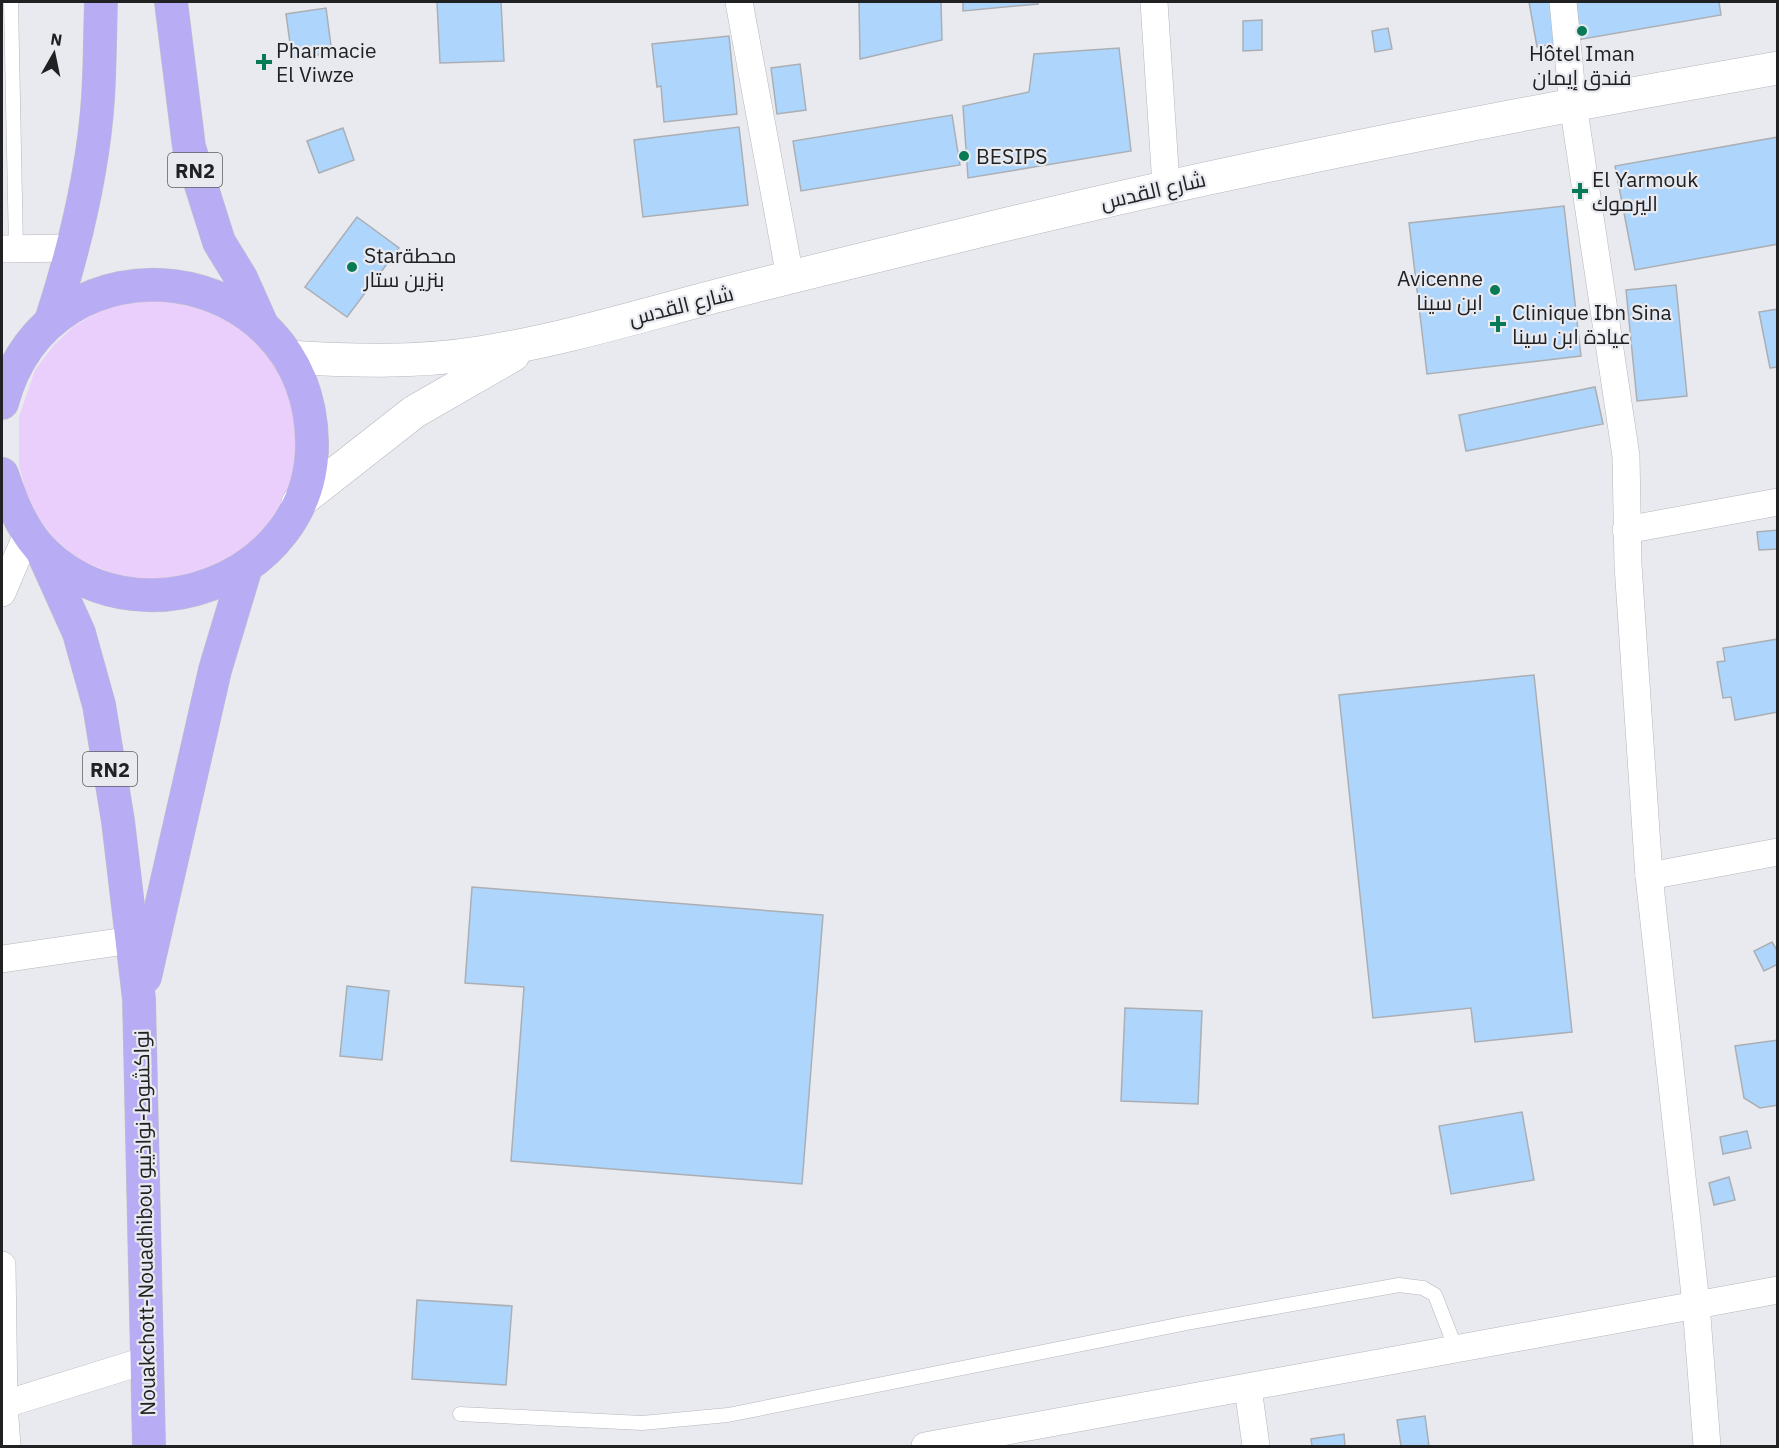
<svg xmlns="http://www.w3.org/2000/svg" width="1779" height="1448" viewBox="0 0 1779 1448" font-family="'IBM Plex Sans',Cairo,sans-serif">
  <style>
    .green { fill: #eacffc }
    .building { fill: #aed5fc; stroke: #abafb3; stroke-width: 1.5 }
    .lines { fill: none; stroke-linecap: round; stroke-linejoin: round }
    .service-casing { stroke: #b5b7bb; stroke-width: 15 }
    .minor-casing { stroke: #b5b7bb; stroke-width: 28 }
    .tertiary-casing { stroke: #b5b7bb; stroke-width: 34 }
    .trunk-casing { stroke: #c5c5c6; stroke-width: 34 }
    .service { stroke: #fff; stroke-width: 14 }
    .minor { stroke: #fff; stroke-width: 27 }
    .tertiary { stroke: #fff; stroke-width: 33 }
    .trunk { stroke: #b8acf4; stroke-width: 33 }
    .poi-dot { fill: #097a56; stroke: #e8eaef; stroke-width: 2 }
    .labels { text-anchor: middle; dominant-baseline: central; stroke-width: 4.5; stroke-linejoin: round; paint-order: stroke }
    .shield { fill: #e8eaef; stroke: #5c5d60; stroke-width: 1.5 }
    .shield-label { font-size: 20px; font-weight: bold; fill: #202123 }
    .poi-label { font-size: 21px; fill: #202123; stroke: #e8eaef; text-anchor: start }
    .street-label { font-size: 21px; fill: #202123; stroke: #e8eaef }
  </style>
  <rect width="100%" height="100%" fill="#e8eaef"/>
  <path class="green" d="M171 298 244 323 300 400 295 497 244 560 144 585 79 560 53 537 36 514 25 489 19 465V417L35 370 54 345 73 327 96 313 120 303Z"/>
  <g class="building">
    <path d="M437 2H501L504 61 440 63Z"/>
    <path d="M859 2H941L942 40 860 59Z"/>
    <path d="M963 2H1038V4L963 11Z"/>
    <path d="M1529 2H1719L1721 15 1537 47Z"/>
    <path d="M326 8 332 53 292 58 286 14Z"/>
    <path d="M1262 20V50L1243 51V21Z"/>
    <path d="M1388 28 1392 49 1375 52 1372 31Z"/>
    <path d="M729 36 737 114 664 122 661 86 657 87 652 44Z"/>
    <path d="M1119 48 1131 151 968 178 963 106 1029 92 1034 54Z"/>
    <path d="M800 64 806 110 777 114 771 68Z"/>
    <path d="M952 115 960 165 801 191 793 141Z"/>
    <path d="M739 127 748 205 643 217 634 140Z"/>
    <path d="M343 128 354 160 319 173 307 141Z"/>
    <path d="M1778 137V244L1635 270 1615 166Z"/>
    <path d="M1564 206 1581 356 1427 374 1409 223Z"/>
    <path d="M357 217 399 248 347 317 305 287Z"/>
    <path d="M1676 285 1687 396 1637 401 1626 290Z"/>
    <path d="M1778 309V367L1770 368 1759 312Z"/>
    <path d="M1595 387 1603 424 1466 451 1459 415Z"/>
    <path d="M1778 530V549L1759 550 1757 532Z"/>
    <path d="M1778 639V712L1735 720 1731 697 1723 698 1717 662 1725 661 1723 648Z"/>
    <path d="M1534 675 1572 1032 1475 1042 1471 1008 1373 1018 1339 695Z"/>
    <path d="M472 887 823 915 802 1184 511 1161 524 987 465 983Z"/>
    <path d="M1772 942 1778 952V964L1764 971 1754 951Z"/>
    <path d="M347 986 389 991 382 1060 340 1056Z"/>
    <path d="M1125 1008 1202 1011 1198 1104 1121 1101Z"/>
    <path d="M1778 1040V1105L1760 1108 1744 1098 1735 1046Z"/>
    <path d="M1522 1112 1534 1180 1451 1194 1439 1126Z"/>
    <path d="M1747 1131 1751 1148 1723 1154 1720 1137Z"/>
    <path d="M1729 1177 1735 1200 1714 1205 1709 1183Z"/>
    <path d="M417 1300 512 1306 506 1385 412 1379Z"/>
    <path d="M1425 1416 1429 1446H1401L1397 1420Z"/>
    <path d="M1344 1434 1345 1446H1312L1311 1439Z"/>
  </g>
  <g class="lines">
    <defs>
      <g id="service">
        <path d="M11 2 16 249"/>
        <path d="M460 1414 642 1423 728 1415 1187 1323 1399 1285 1423 1288 1435 1295 1456 1349"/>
      </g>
      <g id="minor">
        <path d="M739 2 790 277"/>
        <path d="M1154 2 1166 185"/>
        <path d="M1563 2 1573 104 1626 456 1628 565 1649 876 1696 1304 1707 1446"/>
        <path d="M2 249 72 248"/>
        <path d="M1626 530 1778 502"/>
        <path d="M2 593 28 532"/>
        <path d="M1649 876 1778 852"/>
        <path d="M2 959 132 940"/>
        <path d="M2 1265 4 1405 7 1446"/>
        <path d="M1248 1388 1256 1446"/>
        <path d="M2 1405 147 1360"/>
        <path d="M925 1446 1778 1290"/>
      </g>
      <g id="tertiary">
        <path d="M288 357C351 361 416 363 479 353 562 340 643 315 724 294 813 271 902 250 991 228 1251 165 1514 114 1778 68"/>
        <path d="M298 503 414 412 513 355"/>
      </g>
      <g id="trunk">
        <path d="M171 2 189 147 219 242 241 278 262 325"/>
        <path d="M51 321C74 250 93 173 98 98 100 66 100 33 101 2"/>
        <path d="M2 403C50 224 310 257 312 443 313 581 132 647 39 547 20 525 11 501 2 474"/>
        <path d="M43 553 79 633 99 705 118 821 139 999 149 1446"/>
        <path d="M145 977 215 670 246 567"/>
      </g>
    </defs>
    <use href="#service" class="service-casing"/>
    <use href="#minor" class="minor-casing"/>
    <use href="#tertiary" class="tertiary-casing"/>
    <use href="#trunk" class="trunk-casing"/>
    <use href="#service" class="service"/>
    <use href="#minor" class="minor"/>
    <use href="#tertiary" class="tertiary"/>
    <use href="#trunk" class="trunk"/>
  </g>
  <g class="poi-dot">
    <circle cx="1582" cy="31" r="6"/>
    <path d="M261 53h6v6h6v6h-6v6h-6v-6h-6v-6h6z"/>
    <circle cx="964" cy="156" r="6"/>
    <path d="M1577 182h6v6h6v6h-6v6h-6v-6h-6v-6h6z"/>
    <circle cx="352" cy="267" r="6"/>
    <circle cx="1495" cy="290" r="6"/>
    <path d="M1495 315h6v6h6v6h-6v6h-6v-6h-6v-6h6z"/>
  </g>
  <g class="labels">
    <g class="shield">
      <rect x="168" y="153" width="54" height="34" rx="4.5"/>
      <rect x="83" y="752" width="54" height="34" rx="4.5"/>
    </g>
    <g class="shield-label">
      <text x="195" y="170">RN2</text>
      <text x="110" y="769">RN2</text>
    </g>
    <g class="poi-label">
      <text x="276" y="50">Pharmacie<tspan x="276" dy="24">El Viwze</tspan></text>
      <text x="1582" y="53" text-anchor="middle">Hôtel Iman<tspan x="1582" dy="24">فندق إيمان</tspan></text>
      <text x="976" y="156">BESIPS</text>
      <text x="1592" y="179">El Yarmouk<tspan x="1592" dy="24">اليرموك</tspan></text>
      <text x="364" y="255">Starمحطة<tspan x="364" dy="24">بنزين ستار</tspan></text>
      <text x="1483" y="278" text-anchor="end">Avicenne<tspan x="1483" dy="24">ابن سينا</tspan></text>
      <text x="1512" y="312">Clinique Ibn Sina<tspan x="1512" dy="24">عيادة ابن سينا</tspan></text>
    </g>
    <g class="street-label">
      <text transform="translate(1153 190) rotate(-13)">شارع القدس</text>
      <text transform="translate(681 305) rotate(-14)">شارع القدس</text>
      <text transform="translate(144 1223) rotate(-91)">Nouakchott-Nouadhibou نواكشوط-نواذيبو</text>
    </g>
  </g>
  <rect width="1779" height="1448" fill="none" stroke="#202123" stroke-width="6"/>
  <g transform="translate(54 54) rotate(9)" stroke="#e8eaef" stroke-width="4.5" paint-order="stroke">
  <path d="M0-4.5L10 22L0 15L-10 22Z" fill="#202123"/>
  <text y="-9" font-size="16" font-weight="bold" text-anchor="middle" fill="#202123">N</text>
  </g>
</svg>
